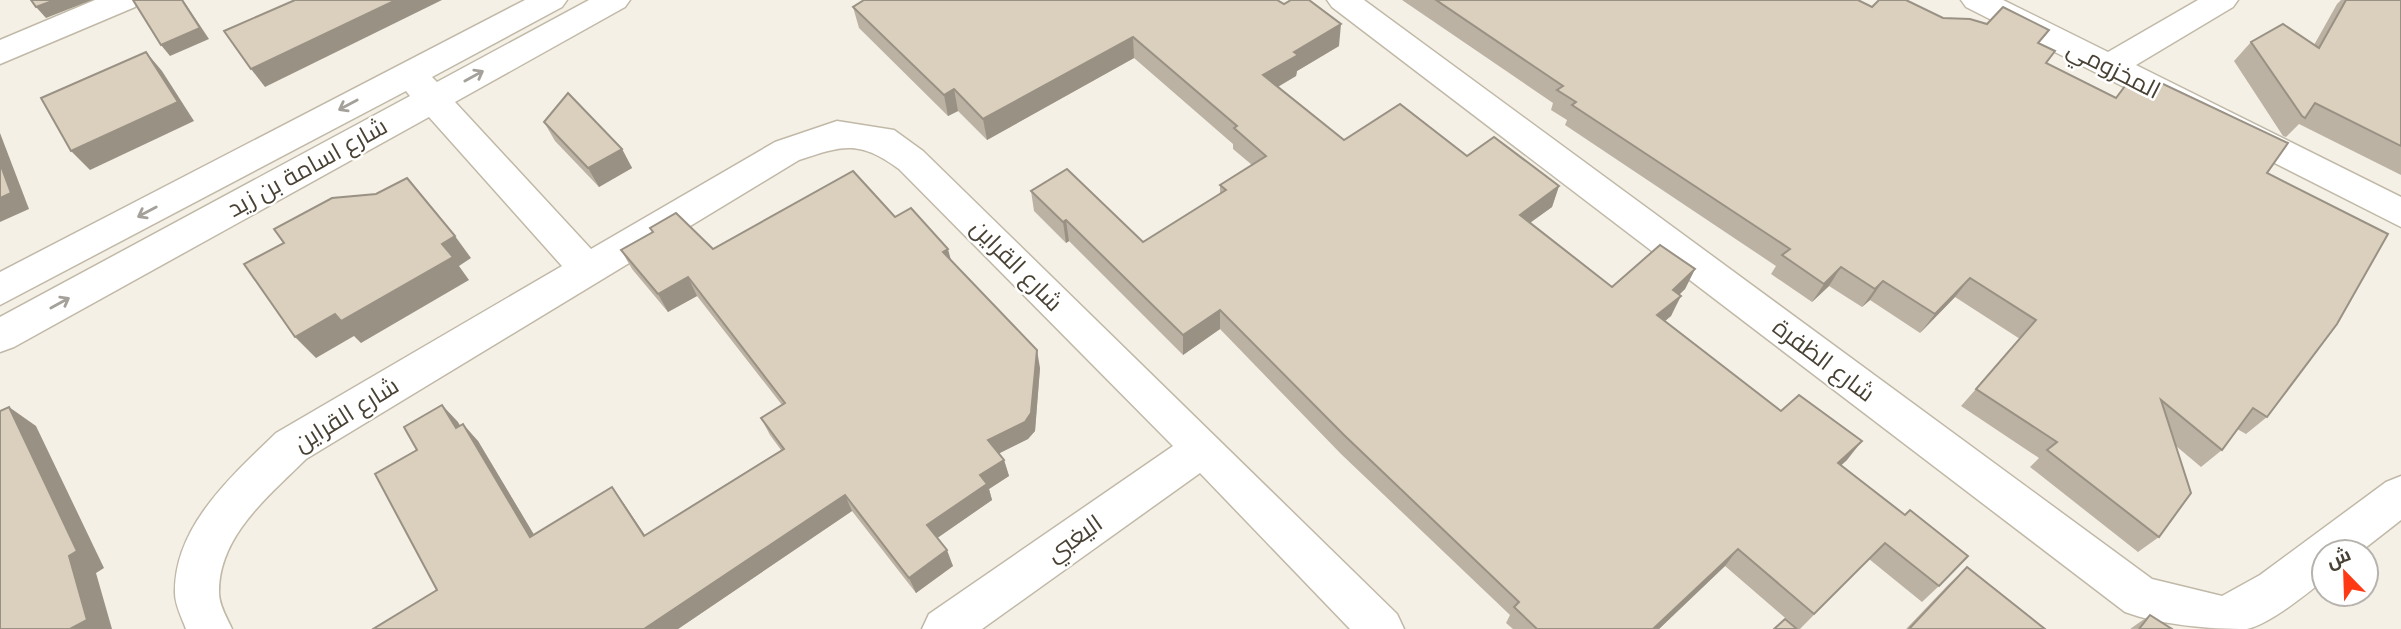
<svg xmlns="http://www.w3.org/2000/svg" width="2401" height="629" viewBox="0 0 2401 629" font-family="Raleway,Cairo,sans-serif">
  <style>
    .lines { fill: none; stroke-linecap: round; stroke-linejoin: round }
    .minor-casing { stroke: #c1b9a7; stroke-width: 3 }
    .minor { fill: #fff; fill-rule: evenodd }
    .wall { fill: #bcb2a3 }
    .shaded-wall { fill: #999184 }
    .building { fill: #dbcfbd; stroke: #999184; stroke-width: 2 }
    .oneway { stroke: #a4a09a }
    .labels { text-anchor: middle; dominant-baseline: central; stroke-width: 5; stroke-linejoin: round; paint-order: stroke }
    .street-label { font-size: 24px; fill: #484134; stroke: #fff }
  </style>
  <rect width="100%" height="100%" fill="#f5f0e6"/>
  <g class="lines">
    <defs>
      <g id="minor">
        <path d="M95 0H140L135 7 0 64V40Z"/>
        <path d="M525 0H567L562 7 432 77 437 82 589 0H630L625 7 455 102 591 249 775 142 837 121 894 130 923 151 1397 614 1404 629H1350L1200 473 982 629H922L929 614 1173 446 899 169C859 140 844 145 799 160L306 459C269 496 218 536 219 593 219 605 227 618 232 629H186C182 618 175 605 175 593 174 526 232 476 276 433L562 266 429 117 14 347 0 352V317L410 96 406 91 0 305V272Z"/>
        <path d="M1327 0H1364L2152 579 2222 596 2260 575 2386 482 2401 476V520L2360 552H2324V580C2305 595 2270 624 2247 629 2210 629 2160 625 2125 612L1332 7Z"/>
        <path d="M1961 0H2003L2108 52 2198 0H2238L2233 7 2136 65 2401 197V227L1966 7Z"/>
      </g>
    </defs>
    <use href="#minor" class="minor-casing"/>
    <use href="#minor" class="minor"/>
  </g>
  <g class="wall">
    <path d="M1402 0H1858L1872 7 1943 18 2040 44 2046 63 2267 173V417L2246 434 2237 429 2222 450 2201 467 2176 446 2159 537 2138 552 2030 467 2039 458 1961 406 2020 339 1955 297 1920 333 1870 300 1862 307 1829 286 1812 302 1771 274 1776 266 1565 125 1567 120 1551 110 1553 103Z"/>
    <path d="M2341 0H2401V175L2299 124 2286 137 2283 136 2234 61 2251 42 2314 45 2337 4Z"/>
    <path d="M853 7 1339 46 1297 71 1296 76 1278 87 1344 140 1467 156 1559 186 1552 207 1530 223 1612 287 1695 269 1685 289 1679 295 1671 316 1665 321 1781 411 1847 460 1841 465 1939 586 1922 602 1869 559 1800 629H1798L1725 566 1659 629H1513L1506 623 1510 615 1341 454 1220 329 1183 355 1069 241 1066 243 1034 211 1031 191 1143 242 1220 194V185L1252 165 1233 149V144L1134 58 987 140 958 111 948 116 859 28Z"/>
    <path d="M544 122 622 149 632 168 599 187 555 141Z"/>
    <path d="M895 217 951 260 1040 368 1035 431 1028 439 999 453 1004 460 1009 476 989 489 992 500 937 538 953 566 916 593 852 511 678 629H373L437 590 417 450 442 405 460 426 478 441 534 535 624 504 645 535 781 450 770 435 761 418 782 405 697 296 668 312 632 269 621 250 652 232 650 228 713 249Z"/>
    <path d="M1967 567 2045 629H1906L1948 585Z"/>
    <path d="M2150 615 2172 629H2130Z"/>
  </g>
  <g class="shaded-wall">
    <path d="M55 0H92L46 18 36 7Z"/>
    <path d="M182 0H183L209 39 170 56 161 45Z"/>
    <path d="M396 0H442L265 87 251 69Z"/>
    <path d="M1341 24 1339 46 1297 71 1296 76 1262 96 1263 75 1294 52Z"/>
    <path d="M1133 37 1134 58 987 140 983 119Z"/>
    <path d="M146 52 162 71 194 121 90 170 71 151Z"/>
    <path d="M954 89 958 111 948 116 944 95Z"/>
    <path d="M0 133 29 209 0 222Z"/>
    <path d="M622 149 632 168 599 187 588 168Z"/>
    <path d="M1559 186 1552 207 1513 235 1520 215Z"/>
    <path d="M1066 220 1069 241 1066 243 1063 222Z"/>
    <path d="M455 236 471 258 459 266 469 280 361 343 354 336 316 358 295 337Z"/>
    <path d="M948 249 953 268 943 252Z"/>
    <path d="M1841 267 1829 286 1812 302 1824 284Z"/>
    <path d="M1695 269 1685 289 1663 310 1673 290Z"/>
    <path d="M688 277 697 296 668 312 658 294Z"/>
    <path d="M1970 278 1955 297 1920 333 1935 314Z"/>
    <path d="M1883 281 1870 300 1862 307 1875 289Z"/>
    <path d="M1681 296 1671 316 1648 335 1657 315Z"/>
    <path d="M1220 310V329L1183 355V335Z"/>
    <path d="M1037 350 1040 368 1035 431 1028 439 992 457 988 440Z"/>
    <path d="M442 405 458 422 471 445 456 428Z"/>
    <path d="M9 407 36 426 104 568 96 573 112 629H70Z"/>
    <path d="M463 424 478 441 545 553 530 537Z"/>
    <path d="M1862 441 1847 460 1824 481 1838 463Z"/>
    <path d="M1004 460 1009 476 989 489 992 500 933 541 927 525 980 475Z"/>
    <path d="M612 487 624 504 656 552 644 536Z"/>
    <path d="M845 495 852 511 678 629H644Z"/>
    <path d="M1738 549 1725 566 1659 629H1653Z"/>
    <path d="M947 550 953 566 916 593 909 578Z"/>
  </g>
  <g class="building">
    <path d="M31 0H55L36 7Z"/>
    <path d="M133 0H182L200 28 161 45Z"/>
    <path d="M295 0H396L251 69 224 31Z"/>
    <path d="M864 0H1277L1284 4 1291 0H1309L1341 24 1294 52 1298 55 1263 75 1344 140 1400 104 1467 156 1494 137 1559 186 1520 215 1612 287 1660 245 1695 269 1673 290 1681 296 1657 315 1781 411 1799 395 1862 441 1838 463 1905 515 1910 510 1968 556 1939 586 1885 543 1814 614 1738 549 1653 629H1537L1514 607 1519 602 1344 435 1220 310 1183 335 1066 220 1063 222 1031 191 1067 169 1143 242 1226 190 1220 185 1266 156 1234 128 1237 126 1133 37 983 119 954 89 944 95 853 7Z"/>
    <path d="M1436 0H1858L1872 7 1879 0H1906L1943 18 1970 19 1987 24 2003 7 2049 30 2038 43 2055 51 2046 63 2116 98 2128 82 2151 93 2159 82 2288 143 2267 173 2388 234 2337 324 2267 417 2253 408 2222 450 2161 400 2191 493 2159 537 2047 450 2057 442 1976 389 2036 320 1970 278 1935 314 1883 281 1875 289 1841 267 1824 284 1782 255 1790 249 1572 105 1576 102 1557 90 1563 86Z"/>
    <path d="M2346 0H2401V146L2315 103 2305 118 2302 116 2251 42 2283 24 2319 48Z"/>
    <path d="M146 52 178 102 71 151 41 98Z"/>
    <path d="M568 93 622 149 588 168 544 122Z"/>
    <path d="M0 163 11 193 0 198Z"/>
    <path d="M853 171 895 217 911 208 948 249 943 252 1037 350 1031 413 1025 422 988 440 1004 460 980 475 987 484 927 525 947 550 909 578 845 495 644 629H373L437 590 375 474 417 450 404 427 442 405 456 428 463 424 530 537 612 487 644 536 784 449 761 418 785 403 688 277 658 294 621 250 653 232 650 228 676 213 713 249Z"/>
    <path d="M407 178 455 236 442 244 453 257 341 321 335 314 295 337 244 264 284 243 274 229 332 198 376 194Z"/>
    <path d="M9 407 77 551 69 556 87 620 70 629H0V411Z"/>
    <path d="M1967 567 2045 629H1909Z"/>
    <path d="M2150 615 2172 629H2139Z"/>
    <path d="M1785 619 1797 629H1774Z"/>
  </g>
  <defs><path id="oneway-shaft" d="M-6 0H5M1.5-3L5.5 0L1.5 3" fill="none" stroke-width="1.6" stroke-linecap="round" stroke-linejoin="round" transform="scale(1.75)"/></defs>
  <g class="oneway">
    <use href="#oneway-shaft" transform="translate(474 76) rotate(-29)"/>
    <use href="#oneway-shaft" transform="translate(348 105) rotate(152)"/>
    <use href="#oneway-shaft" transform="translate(147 212) rotate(152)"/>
    <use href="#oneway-shaft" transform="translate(60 303) rotate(-29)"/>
  </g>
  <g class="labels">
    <g class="street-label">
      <text transform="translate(2114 69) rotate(27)">المخزومي</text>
      <text transform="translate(307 167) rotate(-29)">شارع اسامة بن زيد</text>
      <text transform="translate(1017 265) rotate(45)">شارع القراين</text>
      <text transform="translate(1824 360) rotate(37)">شارع الظفرة</text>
      <text transform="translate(346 414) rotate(-32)">شارع القراين</text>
      <text transform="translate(1074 538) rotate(-35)">اليغبي</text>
    </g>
  </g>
  <g transform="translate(2345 573) rotate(337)"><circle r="33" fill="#ffffff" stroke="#b6b3ae" stroke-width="2"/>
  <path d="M0-5L12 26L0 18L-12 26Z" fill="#ff3913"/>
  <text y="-10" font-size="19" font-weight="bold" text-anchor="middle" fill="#484134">ش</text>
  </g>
</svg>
